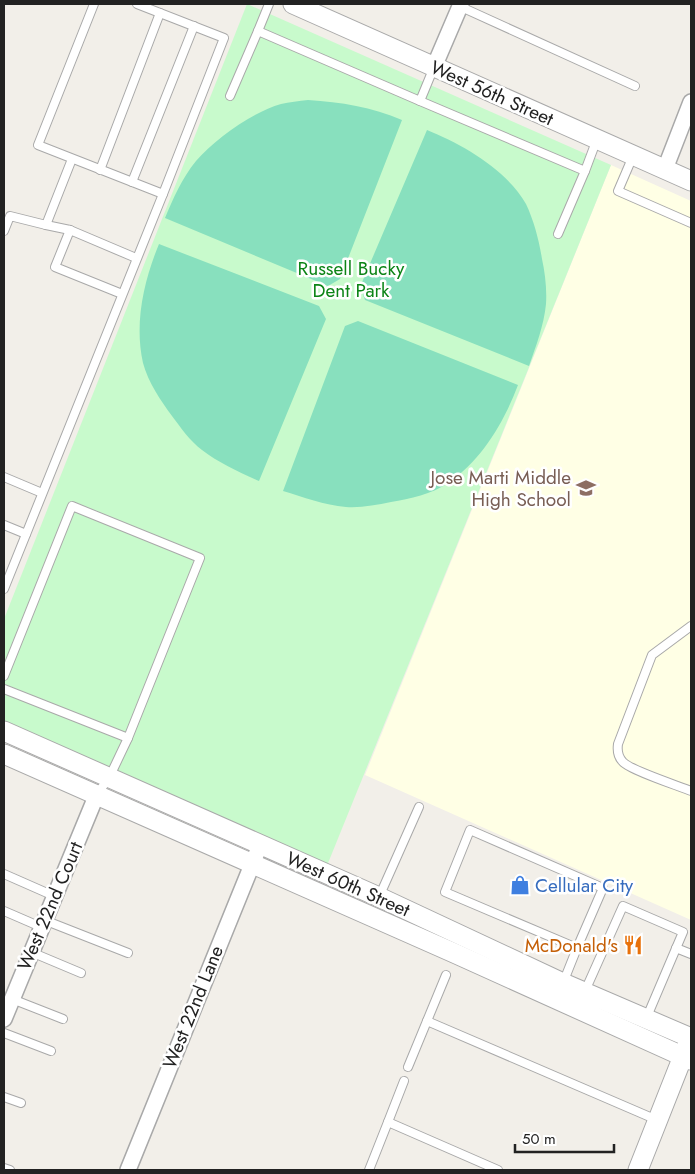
<svg xmlns="http://www.w3.org/2000/svg" width="695" height="1174" viewBox="0 0 695 1174" font-family="Jost,sans-serif">
  <style>
    .education { fill: #ffffe5 }
    .park { fill: #c8facc }
    .pitch { fill: #88e0be }
    .lines { fill: none; stroke-linecap: round; stroke-linejoin: round }
    .service-casing { stroke: #a9a9a9; stroke-width: 10 }
    .minor-casing { stroke: #a9a9a9; stroke-width: 18 }
    .tertiary-casing { stroke: #a9a9a9; stroke-width: 21 }
    .service { stroke: #fff; stroke-width: 8 }
    .minor { stroke: #fff; stroke-width: 15 }
    .tertiary { stroke: #fff; stroke-width: 19 }
    .labels { text-anchor: middle; dominant-baseline: central; stroke-width: 5; stroke-linejoin: round; paint-order: stroke }
    .street-label { font-size: 19px; fill: #222; stroke: #fff }
    .park-label { font-size: 19px; fill: #0c8416; stroke: #fff }
    .education-label { font-size: 19px; fill: #785e54; stroke: #fff; text-anchor: end }
    .shop-label { font-size: 19px; fill: #366cbe; stroke: #fff; text-anchor: start }
    .food-label { font-size: 19px; fill: #c56008; stroke: #fff; text-anchor: end }
  </style>
  <rect width="100%" height="100%" fill="#f2efe9"/>
  <path class="education" d="M611 165 691 201V920L365 775Z"/>
  <path class="park" d="M247 4 611 165 324 873 4 735V619Z"/>
  <g class="pitch">
    <path d="M308 100C341 102 372 107 402 120L340 279 328 286 165 218C173 199 182 178 196 161 215 139 253 112 281 104 289 102 299 101 308 100Z"/>
    <path d="M427 130C462 144 507 170 526 204 534 221 539 240 542 259 545 273 547 289 546 304 544 325 536 346 529 366L365 300 360 287Z"/>
    <path d="M159 244 319 306 326 319 259 481C239 472 219 463 202 450 190 441 181 428 172 416 161 401 148 382 143 363 134 323 144 280 159 244Z"/>
    <path d="M358 321 518 385C504 422 482 460 448 483 432 494 410 499 391 502 376 505 361 508 346 507 324 505 303 497 283 491L345 326Z"/>
  </g>
  <g class="lines">
    <defs>
      <g id="service">
        <path d="M94 4 38 145 163 194 224 38 137 4"/>
        <path d="M459 6 635 86"/>
        <path d="M258 31 269 4"/>
        <path d="M230 96 258 31 420 101 434 67"/>
        <path d="M420 101 585 171 558 234"/>
        <path d="M633 156 618 191 691 223"/>
        <path d="M100 170 160 13"/>
        <path d="M585 171 597 139"/>
        <path d="M132 182 194 26"/>
        <path d="M46 225 70 230"/>
        <path d="M4 231 10 216 46 225 72 159"/>
        <path d="M122 294 55 267 70 230 136 258"/>
        <path d="M4 477 42 493"/>
        <path d="M4 525 26 534"/>
        <path d="M4 589 163 194"/>
        <path d="M691 626 652 655 618 744C617 751 618 757 623 762 630 770 679 786 691 791"/>
        <path d="M4 676 72 506 200 558 128 738 109 778 97 794"/>
        <path d="M4 689 128 738"/>
        <path d="M4 874 54 896"/>
        <path d="M379 897 419 807"/>
        <path d="M4 911 41 927"/>
        <path d="M44 920 128 953"/>
        <path d="M676 948 691 954"/>
        <path d="M31 952 81 973"/>
        <path d="M563 983 577 948 445 892 470 830 603 888 577 948"/>
        <path d="M585 991 623 906 683 932 646 1019"/>
        <path d="M12 999 63 1019"/>
        <path d="M427 1021 657 1120"/>
        <path d="M4 1033 51 1051"/>
        <path d="M408 1067 446 975"/>
        <path d="M4 1097 21 1103"/>
        <path d="M388 1122 404 1081"/>
        <path d="M4 1168 10 1170"/>
        <path d="M369 1170 388 1122 498 1170"/>
      </g>
      <g id="minor">
        <path d="M434 67 461 4"/>
        <path d="M665 169 691 102"/>
        <path d="M4 1019 97 794"/>
        <path d="M128 1170 260 845"/>
      </g>
      <g id="tertiary">
        <path d="M293 4 691 181"/>
        <path d="M4 731 379 897 563 983 691 1038"/>
        <path d="M4 754 454 953 691 1060"/>
        <path d="M638 1170 687 1046"/>
      </g>
    </defs>
    <use href="#service" class="service-casing"/>
    <use href="#minor" class="minor-casing"/>
    <use href="#tertiary" class="tertiary-casing"/>
    <use href="#service" class="service"/>
    <use href="#minor" class="minor"/>
    <use href="#tertiary" class="tertiary"/>
  </g>
  <defs>
    <symbol id="school-bare" viewBox="-9 -9 18 18"><path d="M0-5L7-2L0 1L-7-2ZM-4 1L0 2.5L4 1V4Q0 6-4 4Z" fill="#8d6e63" stroke="#fff" stroke-width="2.5" paint-order="stroke"/></symbol>
    <symbol id="shop-bare" viewBox="-9 -9 18 18"><path d="M-5-2.5h2.3a2.7 3.5 0 0 1 5.4 0H5L5.5 6h-11ZM-1.5-2.5h3a1.5 2.3 0 0 0-3 0Z" fill="#3f7fe0" stroke="#fff" stroke-width="2.5" paint-order="stroke"/></symbol>
    <symbol id="restaurant-bare" viewBox="-9 -9 18 18"><path d="M-5-6h1v4h1v-4h1v4h1v-4h1v5L-1.5 .5V6h-2V.5L-5-1ZM5-6V6H3V1.5H1.5Q1.5-4 5-6Z" fill="#e8710a" stroke="#fff" stroke-width="2.5" paint-order="stroke"/></symbol>
  </defs>
  <g fill-rule="evenodd">
    <use href="#school-bare" x="572" y="474" width="28" height="28"/>
    <use href="#shop-bare" x="506" y="871" width="28" height="28"/>
    <use href="#restaurant-bare" x="619" y="931" width="28" height="28"/>
  </g>
  <g class="labels">
    <g class="street-label">
      <text transform="translate(492 93) rotate(24)">West 56th Street</text>
      <text transform="translate(348 884) rotate(24)">West 60th Street</text>
      <text transform="translate(50 906) rotate(-67)">West 22nd Court</text>
      <text transform="translate(193 1007) rotate(-68)">West 22nd Lane</text>
    </g>
    <g class="park-label">
      <text x="351" y="268">Russell Bucky<tspan x="351" dy="22">Dent Park</tspan></text>
    </g>
    <g class="education-label">
      <text x="571" y="477">Jose Marti Middle<tspan x="571" dy="22">High School</tspan></text>
    </g>
    <g class="shop-label">
      <text x="535" y="885">Cellular City</text>
    </g>
    <g class="food-label">
      <text x="618" y="945">McDonald's</text>
    </g>
  </g>
  <rect width="695" height="1174" fill="none" stroke="#222222" stroke-width="10"/>
  <path d="M515 1144v8h99v-8" fill="none" stroke="#222222" stroke-width="2.5"/>
  <text x="522" y="1144" font-size="15" fill="#222222" stroke="#ffffff" stroke-width="4" paint-order="stroke">50 m</text>
</svg>
